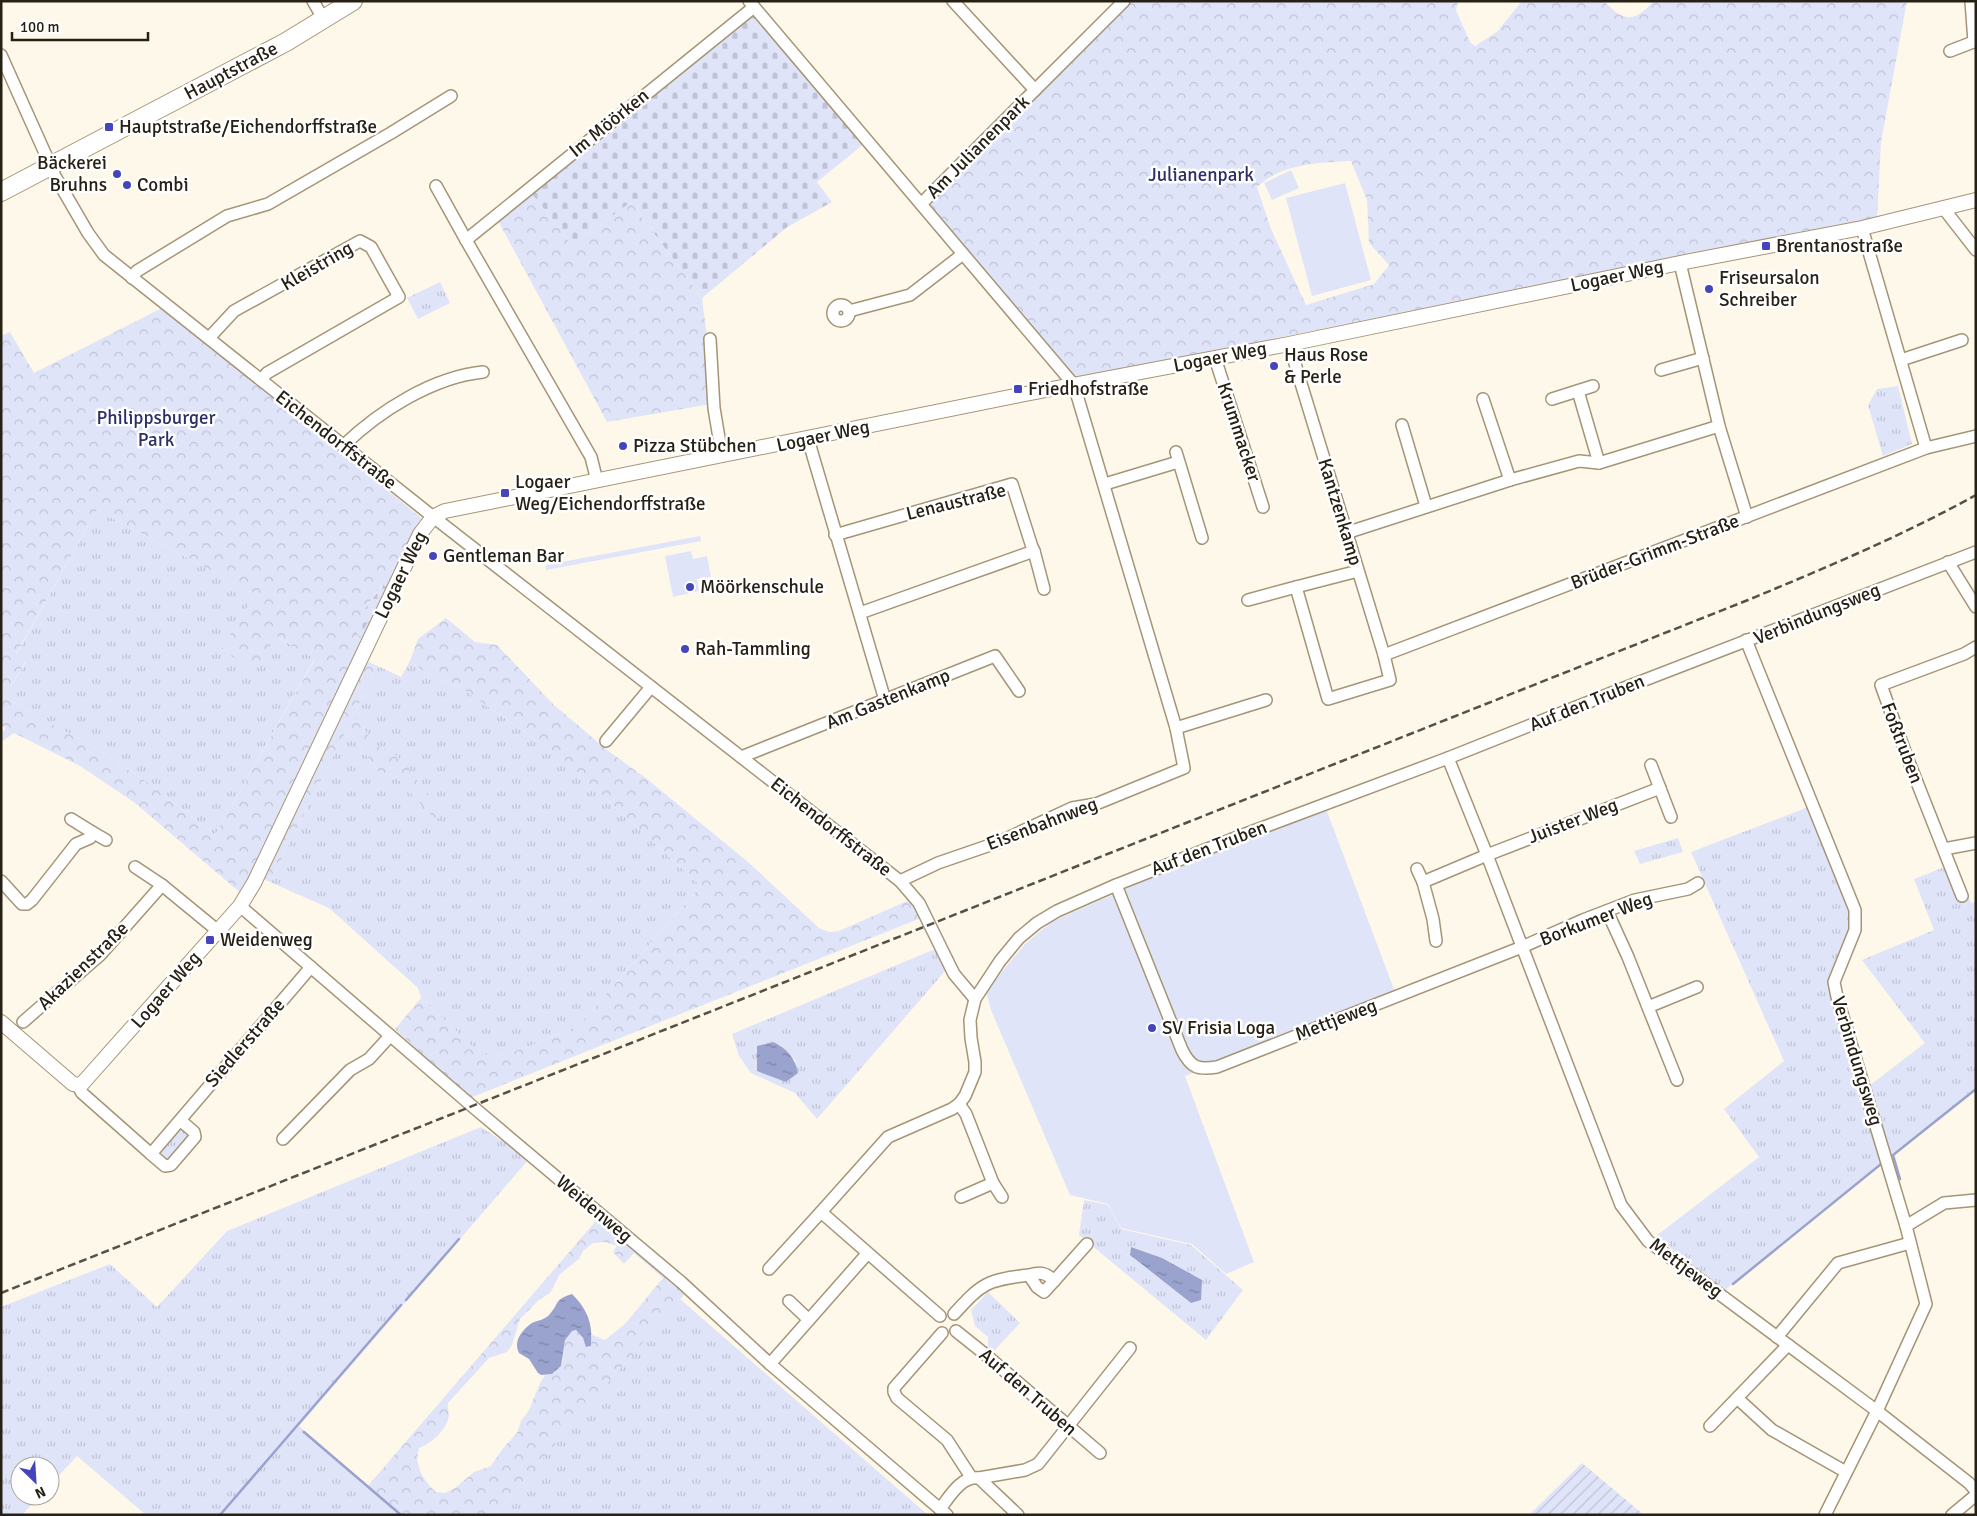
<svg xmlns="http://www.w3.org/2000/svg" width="1977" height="1516" viewBox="0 0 1977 1516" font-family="Signika,sans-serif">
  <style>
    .grass { fill: url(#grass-tufts); fill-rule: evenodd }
    .forest { fill: url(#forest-crowns); fill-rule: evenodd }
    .cemetery { fill: url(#cemetery-stones) }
    .garden { fill: url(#garden-furrows) }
    .pitch { fill: #e0e4f9 }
    .water { fill: url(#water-ripples) }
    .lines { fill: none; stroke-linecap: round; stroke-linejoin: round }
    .stream { stroke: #9aa2ce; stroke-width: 2.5 }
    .minor-casing { stroke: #a59576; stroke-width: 14 }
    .tertiary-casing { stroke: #a59576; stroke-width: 16 }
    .primary-casing { stroke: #a59576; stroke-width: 20 }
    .minor { stroke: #fff; stroke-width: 11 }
    .tertiary { stroke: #fff; stroke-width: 14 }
    .primary { stroke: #fff; stroke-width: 18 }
    .rail { stroke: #575144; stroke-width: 2.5; stroke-dasharray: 8 4; stroke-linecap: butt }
    .poi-dot { fill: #4545bb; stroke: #fff; stroke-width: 2 }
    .labels { text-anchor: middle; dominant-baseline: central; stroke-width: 5; stroke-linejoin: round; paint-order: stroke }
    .street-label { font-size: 19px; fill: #272115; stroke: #fff }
    .poi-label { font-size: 19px; fill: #272115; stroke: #fff; text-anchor: start }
    .park-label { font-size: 19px; fill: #2b2f67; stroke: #fff }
  </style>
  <defs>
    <pattern id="grass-tufts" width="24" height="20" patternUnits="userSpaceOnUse" patternTransform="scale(1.25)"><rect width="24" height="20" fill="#e0e4f9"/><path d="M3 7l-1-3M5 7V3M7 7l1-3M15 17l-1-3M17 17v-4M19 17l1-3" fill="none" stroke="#c0c3d5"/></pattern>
    <pattern id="forest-crowns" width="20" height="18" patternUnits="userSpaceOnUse" patternTransform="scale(1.25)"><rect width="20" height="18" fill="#e0e4f9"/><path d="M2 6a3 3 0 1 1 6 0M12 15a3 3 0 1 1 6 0" fill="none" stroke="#c0c3d5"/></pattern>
    <pattern id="cemetery-stones" width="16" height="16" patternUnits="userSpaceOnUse" patternTransform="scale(1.25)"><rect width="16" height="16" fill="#e0e4f9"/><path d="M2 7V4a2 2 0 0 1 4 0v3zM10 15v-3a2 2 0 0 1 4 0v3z" fill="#c0c3d5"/></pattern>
    <pattern id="garden-furrows" width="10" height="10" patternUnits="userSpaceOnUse" patternTransform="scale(1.25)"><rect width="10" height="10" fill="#e0e4f9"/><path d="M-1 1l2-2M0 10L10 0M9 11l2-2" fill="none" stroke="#c0c3d5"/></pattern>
    <pattern id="water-ripples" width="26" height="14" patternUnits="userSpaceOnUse" patternTransform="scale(1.25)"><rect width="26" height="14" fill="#9aa2ce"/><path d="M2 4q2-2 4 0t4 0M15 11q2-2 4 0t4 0" fill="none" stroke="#7e84a6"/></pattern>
  </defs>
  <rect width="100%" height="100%" fill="#fef8ea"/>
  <g class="grass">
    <path d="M440 282 450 303 418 319 407 298Z"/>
    <path d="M1898 386 1912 444 1883 456 1868 405 1877 389Z"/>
    <path d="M97 510 255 594 221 651 275 636 315 658 215 835 150 784 103 753 4 697 26 662 16 655Z"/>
    <path d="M410 661 426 673 464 690 561 757 701 886 579 1025 531 1046 497 1056 481 1055 421 998 418 988 329 908 270 882 348 727 373 765 380 772 394 775 436 819 397 757 376 745 353 716 378 666 401 677Z"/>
    <path d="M1811 806 1855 910V930L1834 982 1865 1089 1925 1043 1862 960 1934 930 1914 879 1955 863 1971 903 1976 902V1090L1886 1158 1724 1291 1656 1236 1759 1157 1724 1109 1784 1061 1691 852Z"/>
    <path d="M1678 838 1683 852 1640 864 1634 851Z"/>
    <path d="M935 949 946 970 817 1119 795 1093 751 1073 739 1056 732 1034ZM772 1042 782 1046 796 1061 786 1081 757 1071V1046Z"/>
    <path d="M178 1126 191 1135 169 1160H163L157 1151Z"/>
    <path d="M481 1127 529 1159 299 1426 397 1515H146L77 1456 50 1485V1466H20V1496H40L22 1515H1V1307L110 1264 157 1307 227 1231Z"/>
    <path d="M1084 1200 1108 1205 1121 1229 1191 1245 1243 1290 1206 1340 1079 1235ZM1131 1247 1162 1258 1200 1300 1191 1303 1130 1255Z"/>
    <path d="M988 1292 1020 1323 993 1352 988 1348V1337L975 1326 971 1310Z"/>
    <path d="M680 1299 928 1515H494Z"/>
  </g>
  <g class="forest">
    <path d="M1128 1H1458L1456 10 1470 42 1475 46 1497 32 1522 1H1604C1622 21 1635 24 1653 1H1907L1881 142 1877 220 1073 378 926 204ZM1351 161 1367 200 1369 243 1389 265 1374 284 1306 305 1271 229 1257 187C1282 163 1318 163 1351 161Z"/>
    <path d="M529 190 572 245 631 202 702 298 707 337 711 404 607 422 496 217Z"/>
    <path d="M164 307 425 521 243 895 135 803 80 766 14 733 1 742V733L6 728 1 725V336L10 332 34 373ZM97 510 255 594 221 650 255 670 276 636 315 659 215 835 150 784 103 753 4 697 26 661 16 654ZM382 585 390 590 372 614 360 635 349 631Z"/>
    <path d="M446 618 475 642 497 645 553 704 607 750 647 779 748 862 819 928 829 932 839 931 907 901 913 904 921 918 470 1098 395 1029 421 998 482 1055 497 1056 531 1046 579 1025 701 886 561 757 464 690 426 673 410 661 418 639Z"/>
    <path d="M368 662 378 666 353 716 376 745 397 756 444 813 436 820 394 775 380 772 373 765 348 727 270 882 261 878Z"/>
    <path d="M601 1215 689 1289 494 1515H397L366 1488ZM606 1242 617 1246 613 1252 624 1264 634 1253 663 1278 625 1324 605 1340 592 1335 591 1346 588 1348 578 1331 573 1330 567 1335 565 1340 562 1364 554 1373 545 1375 540 1383 529 1410 521 1421 517 1433 503 1448 491 1466 474 1472 455 1488 445 1493 436 1492C423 1480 414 1466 419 1448 432 1443 447 1430 449 1415 449 1411 447 1407 448 1403L489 1358 507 1352 512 1345 520 1319 540 1299 550 1293 560 1274 579 1259 583 1251 593 1243Z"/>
  </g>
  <g class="cemetery">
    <path d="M754 14 865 143 817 182 832 202 786 228 702 298 631 202 572 245 529 190Z"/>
    <path d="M383 585 390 589 372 614 360 636 348 631Z"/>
  </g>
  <path class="garden" d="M1582 1463 1644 1515H1529Z"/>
  <g class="pitch">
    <path d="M1291 170 1299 188 1272 200 1264 183Z"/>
    <path d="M1345 183 1371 280 1312 296 1286 198Z"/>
    <path d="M700 536 701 541 546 570V565Z"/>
    <path d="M691 551 693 559 707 556 711 577 697 579 699 591 673 597 665 556Z"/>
    <path d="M1325 806 1395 992 1185 1076 1254 1262 1226 1274 1192 1244 1121 1228 1108 1204 1070 1195 991 1010 986 991 1025 944 1051 922 1240 839Z"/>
  </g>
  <g class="water">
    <path d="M773 1042C787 1048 795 1058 798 1073L786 1082 757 1071V1046Z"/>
    <path d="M1131 1247 1162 1258 1202 1280 1201 1300 1191 1303 1130 1255Z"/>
    <path d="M572 1294C588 1310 593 1324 591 1346L586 1347 583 1338 576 1330 572 1331 565 1340 561 1366 552 1374 541 1375 538 1373 529 1359 519 1353C513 1341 522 1330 532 1323 538 1320 545 1320 550 1314 560 1302 554 1300 572 1294Z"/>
  </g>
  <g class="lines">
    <g class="stream">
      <path d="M1900 1179 1893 1155 1976 1089"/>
      <path d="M1733 1284 1881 1164"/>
      <path d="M406 1300 459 1239"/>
      <path d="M304 1432 401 1515"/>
      <path d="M220 1515 401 1305"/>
    </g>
    <defs>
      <g id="minor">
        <path d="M313 1 324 20"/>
        <path d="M749 1 1074 385 1176 728 1184 768 1096 804 1072 808 999 842 938 863 900 881"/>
        <path d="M953 1 1035 90"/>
        <path d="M1971 1 1974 42"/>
        <path d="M1950 51 1976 41"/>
        <path d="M1 55 49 162V166L88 233 104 255 427 512 900 881 919 903 954 974 975 999"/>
        <path d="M436 186 466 240"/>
        <path d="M921 204 1124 1"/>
        <path d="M1944 209 1976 250"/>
        <path d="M1680 263 1719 426 1747 517"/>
        <path d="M132 278 137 271 227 216 268 204 391 133 451 96"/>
        <circle cx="841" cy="313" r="8"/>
        <path d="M849 311 910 295 963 254"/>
        <path d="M209 338 234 311 360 241 371 247 399 297 267 373 261 380"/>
        <path d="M710 339 714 408 722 456"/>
        <path d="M1289 344 1384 655 1390 680 1328 699 1296 587 1358 571"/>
        <path d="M1215 358 1263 507"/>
        <path d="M1901 360 1962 340"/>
        <path d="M1661 370 1703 358"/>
        <path d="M1578 391 1599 463"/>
        <path d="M1483 399 1510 480"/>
        <path d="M1552 399 1593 386"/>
        <path d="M1402 425 1426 506"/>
        <path d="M808 439 885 700"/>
        <path d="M343 446C379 411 433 377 483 372"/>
        <path d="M1926 448 1976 436"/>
        <path d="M1176 452 1202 538"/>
        <path d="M597 481 591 457 466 240 754 7"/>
        <path d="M1105 484 1178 462"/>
        <path d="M1346 533 1510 480 1579 461 1599 463 1719 426"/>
        <path d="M835 535 1012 484 1032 547 1034 551 860 613"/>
        <path d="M1034 551 1044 589"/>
        <path d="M1948 562 1976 607"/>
        <path d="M1248 600 1296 587"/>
        <path d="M1746 640 1855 910V930L1834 982 1837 997 1906 1226 1926 1304 1877 1411 1825 1515"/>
        <path d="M1384 655 1926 448 1862 228"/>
        <path d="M1176 728 1266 700"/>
        <path d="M606 741 651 687"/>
        <path d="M741 757 995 656 1019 691"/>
        <path d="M1448 758 1487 855 1621 1205 1648 1241 1877 1411 1969 1483 1976 1491"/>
        <path d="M1651 765 1671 817"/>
        <path d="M92 832 106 840"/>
        <path d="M1944 849 1976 843"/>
        <path d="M135 867 162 885 218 931"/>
        <path d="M1417 869 1423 882"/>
        <path d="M1 881 22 904H27L32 900 76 844 90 838 92 832 71 819"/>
        <path d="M1116 885 1182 1050C1191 1068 1198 1070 1217 1067L1522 947 1583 920 1635 900 1688 889 1698 883"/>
        <path d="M1962 896 1907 757 1881 685 1964 654 1976 647"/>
        <path d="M240 906 472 1106 681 1282 770 1364 947 1515"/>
        <path d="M1607 911 1628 957 1677 1080"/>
        <path d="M1436 941 1433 919 1423 882 1487 855 1660 788"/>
        <path d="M1648 1007 1697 987"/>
        <path d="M23 1022 100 955 162 885"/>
        <path d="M78 1086 82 1093 151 1154"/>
        <path d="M959 1104 966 1114 993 1183 961 1197"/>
        <path d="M180 1120 194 1132 195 1137 171 1165 165 1166 151 1154 311 967"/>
        <path d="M283 1139 350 1070 369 1059 390 1036"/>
        <path d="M993 1183 1002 1197"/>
        <path d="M1906 1226 1944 1203 1976 1200"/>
        <path d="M769 1269 821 1212"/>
        <path d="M1054 1281 1087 1244"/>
        <path d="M789 1301 809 1320"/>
        <path d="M954 1314C982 1283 987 1280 1029 1275L1037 1287 1044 1292 1054 1281C1046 1272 1040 1272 1029 1275"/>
        <path d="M940 1316 821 1212 888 1137 952 1109 959 1104 965 1096 975 1072V1062L971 1038 970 1020 975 999 1000 961 1019 938 1037 923 1057 911 1116 885 1240 836 1448 758 1624 688 1976 552"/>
        <path d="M956 1331 986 1355 1100 1453"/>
        <path d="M942 1333 894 1388V1392L897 1398 947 1440 971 1477"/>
        <path d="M1777 1337 1838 1263 1910 1243"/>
        <path d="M1788 1345 1737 1398 1772 1430 1846 1472"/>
        <path d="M770 1364 867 1254"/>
        <path d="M1710 1426 1737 1398"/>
        <path d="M979 1478 1018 1515"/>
        <path d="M940 1509C950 1496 961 1476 979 1478L1025 1470 1038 1464 1130 1348"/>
        <path d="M1952 1515 1976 1495"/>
      </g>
      <path id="tertiary" d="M1 1022 73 1084 81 1085 240 906 254 883 420 534 433 517 445 511 1020 395 1289 344 1680 263 1862 228 1976 200"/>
      <path id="primary" d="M1 192 286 42 353 1"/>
    </defs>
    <use href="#minor" class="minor-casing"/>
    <use href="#tertiary" class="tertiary-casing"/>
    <use href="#primary" class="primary-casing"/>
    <use href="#minor" class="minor"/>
    <use href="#tertiary" class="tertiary"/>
    <use href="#primary" class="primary"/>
    <path class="rail" d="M1 1293 1748 600C1825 568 1902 536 1976 495"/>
  </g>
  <g class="poi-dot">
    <rect x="104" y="122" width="10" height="10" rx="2.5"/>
    <circle cx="117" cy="174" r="5"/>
    <circle cx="127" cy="185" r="5"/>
    <rect x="1761" y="241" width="10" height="10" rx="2.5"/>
    <circle cx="1709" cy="289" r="5"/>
    <circle cx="1274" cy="366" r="5"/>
    <rect x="1013" y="384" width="10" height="10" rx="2.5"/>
    <circle cx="623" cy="446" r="5"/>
    <rect x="500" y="488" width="10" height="10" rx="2.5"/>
    <circle cx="433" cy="556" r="5"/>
    <circle cx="690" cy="587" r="5"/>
    <circle cx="685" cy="649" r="5"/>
    <rect x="205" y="935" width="10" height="10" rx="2.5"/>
    <circle cx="1152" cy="1028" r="5"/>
  </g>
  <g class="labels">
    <g class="street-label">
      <text transform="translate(231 71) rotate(-28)">Hauptstraße</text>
      <text transform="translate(609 123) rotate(-39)">Im Möörken</text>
      <text transform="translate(978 147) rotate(-45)">Am Julianenpark</text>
      <text transform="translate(317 266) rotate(-30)">Kleistring</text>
      <text transform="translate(1617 276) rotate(-12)">Logaer Weg</text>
      <text transform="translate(1220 357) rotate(-11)">Logaer Weg</text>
      <text transform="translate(1239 432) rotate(72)">Krummacker</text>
      <text transform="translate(823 436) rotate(-12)">Logaer Weg</text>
      <text transform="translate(336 440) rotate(38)">Eichendorffstraße</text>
      <text transform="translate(956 502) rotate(-14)">Lenaustraße</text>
      <text transform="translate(1340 512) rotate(73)">Kantzenkamp</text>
      <text transform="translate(1655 552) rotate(-21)">Brüder-Grimm-Straße</text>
      <text transform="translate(401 575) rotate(-64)">Logaer Weg</text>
      <text transform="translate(1817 614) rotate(-22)">Verbindungsweg</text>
      <text transform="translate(888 699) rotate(-22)">Am Gastenkamp</text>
      <text transform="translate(1587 703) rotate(-22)">Auf den Truben</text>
      <text transform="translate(1902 743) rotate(69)">Foßtruben</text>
      <text transform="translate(1573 821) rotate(-21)">Juister Weg</text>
      <text transform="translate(1042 824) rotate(-21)">Eisenbahnweg</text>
      <text transform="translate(831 827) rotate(38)">Eichendorffstraße</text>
      <text transform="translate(1209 848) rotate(-21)">Auf den Truben</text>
      <text transform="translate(1596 919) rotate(-21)">Borkumer Weg</text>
      <text transform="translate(83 966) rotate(-44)">Akazienstraße</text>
      <text transform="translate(166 990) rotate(-49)">Logaer Weg</text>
      <text transform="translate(1336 1020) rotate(-21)">Mettjeweg</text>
      <text transform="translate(245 1043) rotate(-49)">Siedlerstraße</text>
      <text transform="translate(1857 1061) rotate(73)">Verbindungsweg</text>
      <text transform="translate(594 1209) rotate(40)">Weidenweg</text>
      <text transform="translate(1686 1268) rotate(37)">Mettjeweg</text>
      <text transform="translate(1028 1392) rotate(41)">Auf den Truben</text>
    </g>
    <g class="poi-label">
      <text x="119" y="127">Hauptstraße/Eichendorffstraße</text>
      <text x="107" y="163" text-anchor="end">Bäckerei<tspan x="107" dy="22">Bruhns</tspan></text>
      <text x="137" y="185">Combi</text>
      <text x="1776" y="246">Brentanostraße</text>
      <text x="1719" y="278">Friseursalon<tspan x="1719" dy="22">Schreiber</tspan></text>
      <text x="1284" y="355">Haus Rose<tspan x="1284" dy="22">&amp; Perle</tspan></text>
      <text x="1028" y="389">Friedhofstraße</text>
      <text x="633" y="446">Pizza Stübchen</text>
      <text x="515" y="482">Logaer<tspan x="515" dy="22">Weg/Eichendorffstraße</tspan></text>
      <text x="443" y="556">Gentleman Bar</text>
      <text x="700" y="587">Möörkenschule</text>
      <text x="695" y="649">Rah-Tammling</text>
      <text x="220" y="940">Weidenweg</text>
      <text x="1162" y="1028">SV Frisia Loga</text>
    </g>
    <g class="park-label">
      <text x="1201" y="175">Julianenpark</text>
      <text x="156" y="418">Philippsburger<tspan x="156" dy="22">Park</tspan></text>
    </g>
  </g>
  <rect width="1977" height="1516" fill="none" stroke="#272115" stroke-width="5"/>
  <g transform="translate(35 1481) rotate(155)"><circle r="24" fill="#ffffff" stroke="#a9a6a1"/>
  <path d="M0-4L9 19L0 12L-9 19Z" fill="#4545bb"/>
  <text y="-8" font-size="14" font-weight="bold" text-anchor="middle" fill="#272115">N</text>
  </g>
  <path d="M12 32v8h136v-8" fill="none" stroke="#272115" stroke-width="2.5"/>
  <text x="20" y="32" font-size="15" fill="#272115" stroke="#ffffff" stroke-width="4" paint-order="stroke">100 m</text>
</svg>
